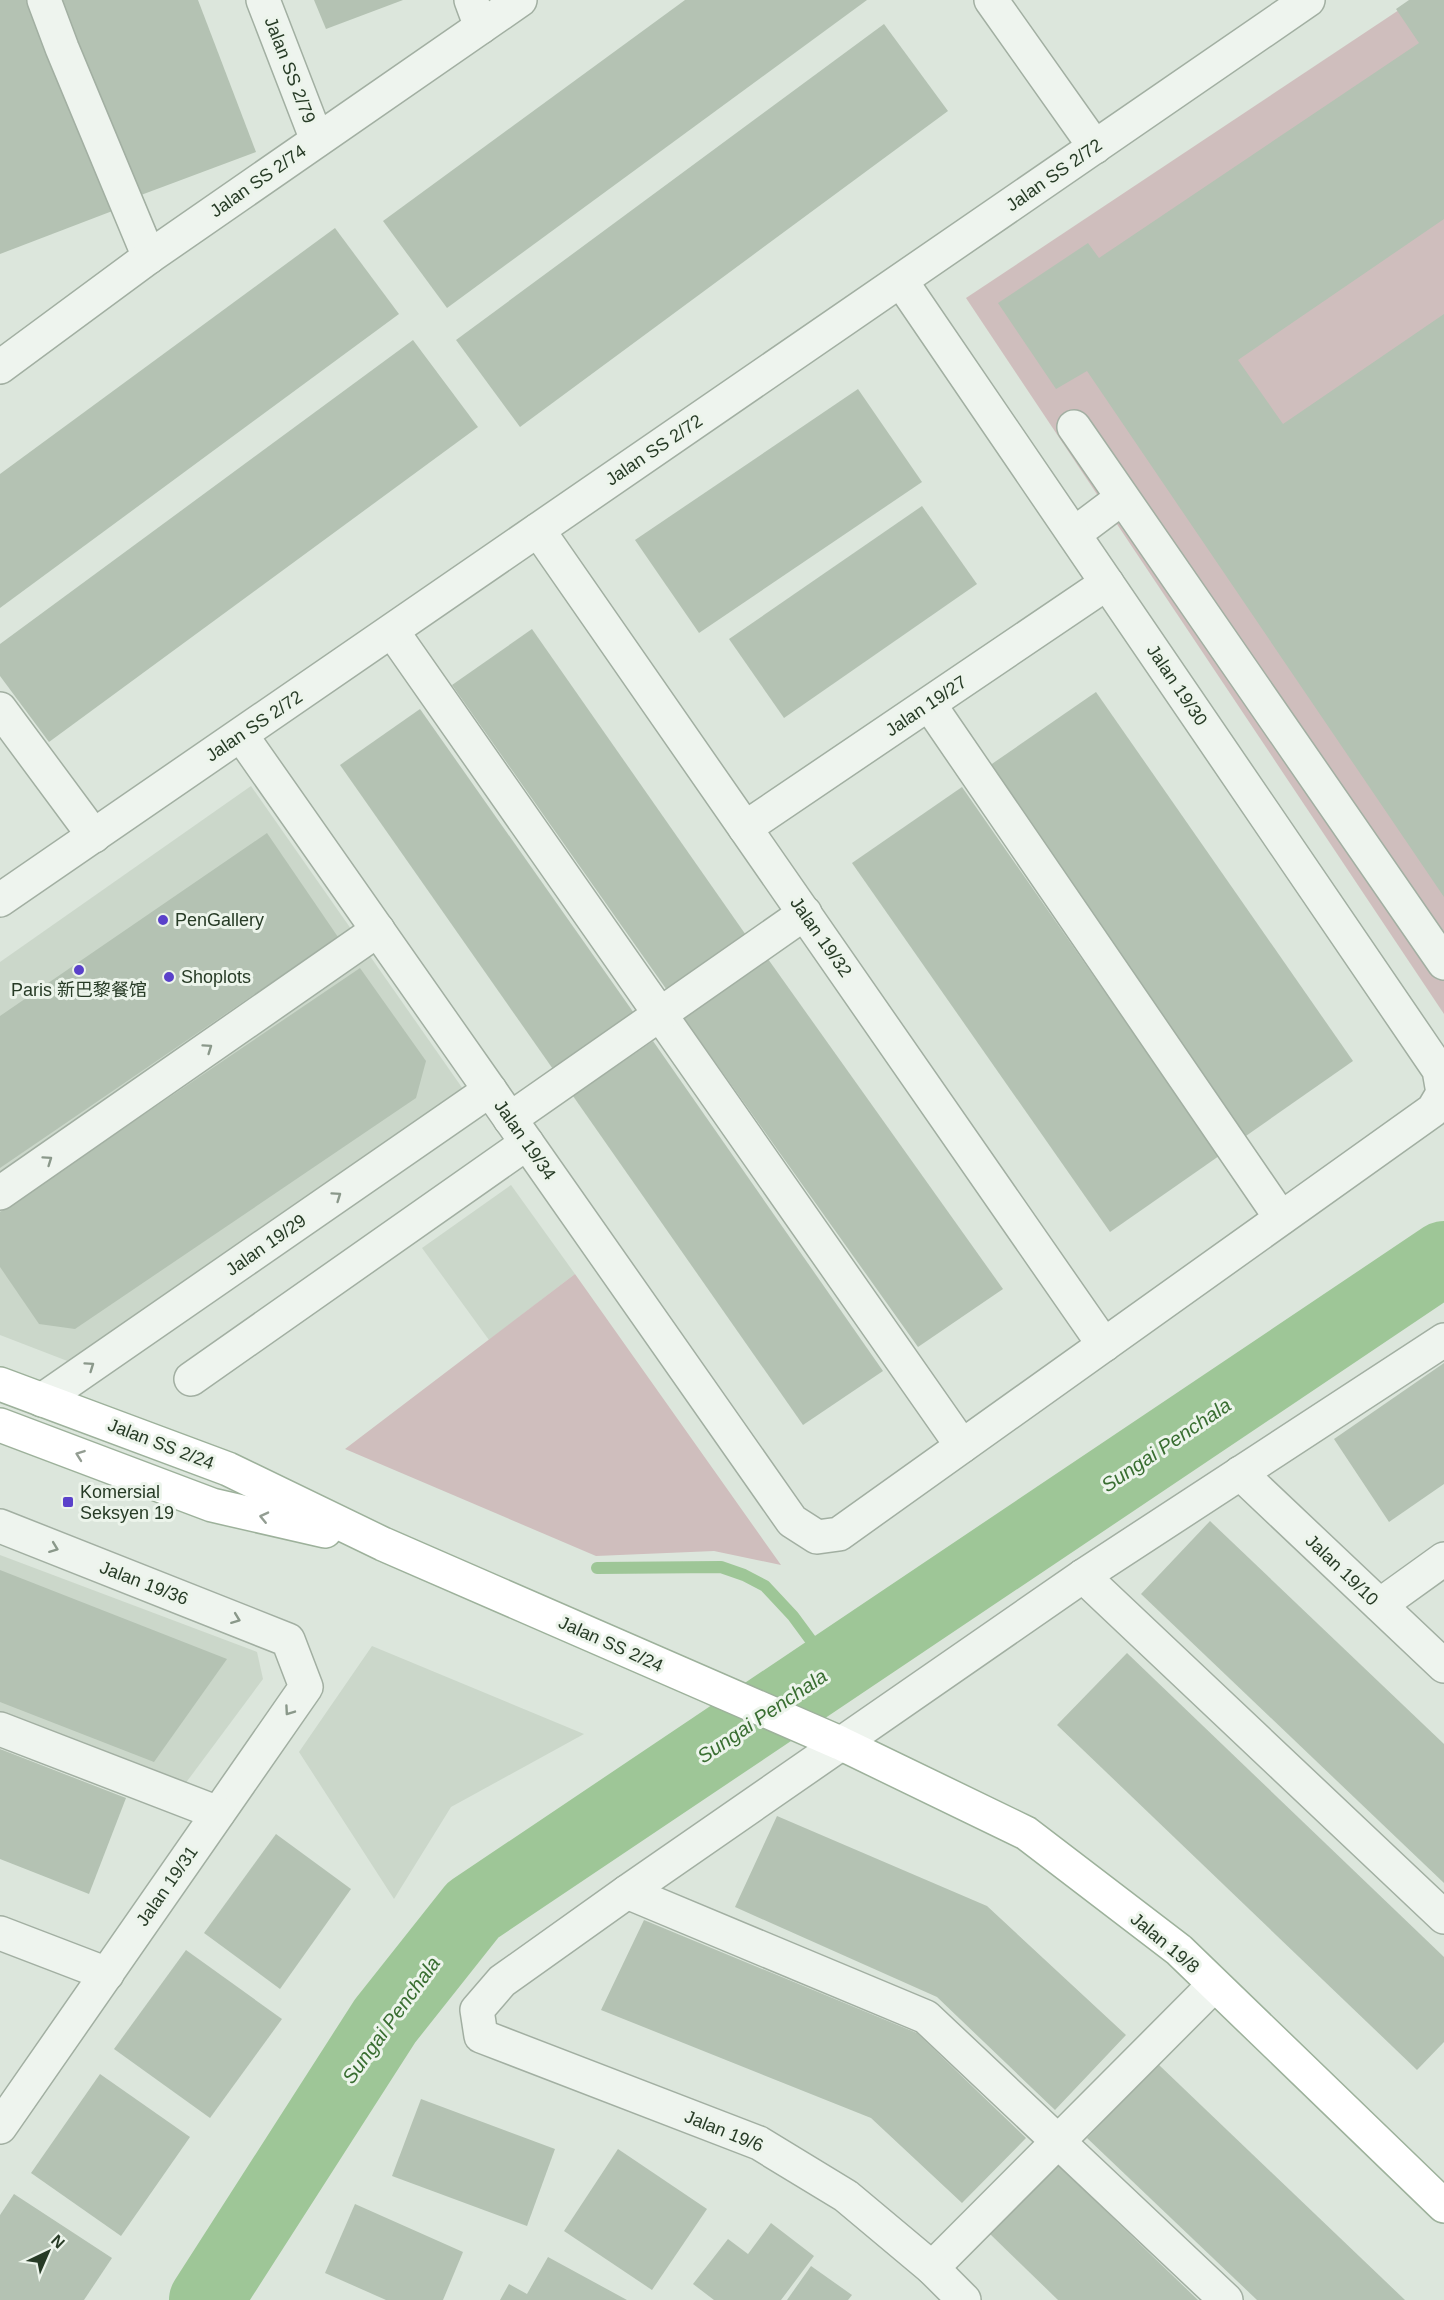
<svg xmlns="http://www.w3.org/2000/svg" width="1444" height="2300" viewBox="0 0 1444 2300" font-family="Helvetica,'Noto Sans SC',sans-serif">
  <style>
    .built { fill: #cbd7ca }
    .green { fill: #cfbebd }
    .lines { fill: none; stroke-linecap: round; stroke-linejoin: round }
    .stream { stroke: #9ec697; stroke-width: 12 }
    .river { stroke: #9ec697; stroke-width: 74 }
    .building { fill: #b4c2b3 }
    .minor-casing { stroke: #a2afa2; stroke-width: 36 }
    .major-casing { stroke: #9db19b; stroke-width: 36 }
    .minor { stroke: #eef4ee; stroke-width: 33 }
    .major { stroke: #fff; stroke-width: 33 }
    .oneway { stroke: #8a988a }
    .oneway2 { stroke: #939d92 }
    .poi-dot { fill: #5a41ca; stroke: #ecf4eb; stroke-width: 2 }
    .labels { text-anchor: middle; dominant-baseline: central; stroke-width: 6; stroke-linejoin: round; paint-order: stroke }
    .street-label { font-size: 18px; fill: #273b26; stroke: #ecf4eb }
    .poi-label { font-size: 18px; fill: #273b26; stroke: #ecf4eb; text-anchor: start }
    .water-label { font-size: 20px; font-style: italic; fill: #396e31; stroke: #ecf4eb }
  </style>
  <rect width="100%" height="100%" fill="#dce6dc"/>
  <g class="built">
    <path d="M251 786 463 1089 70 1362 0 1335V962Z"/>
    <path d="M511 1185 575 1274 489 1340 422 1248Z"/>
    <path d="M0 1555 257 1652 263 1679 185 1784 0 1712Z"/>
    <path d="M372 1646 584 1734 451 1807 394 1899 299 1752Z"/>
  </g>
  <g class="green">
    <path d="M1414 0H1444V1014L966 298Z"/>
    <path d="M575 1274 781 1565 714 1551 596 1556 345 1449Z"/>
  </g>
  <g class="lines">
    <path class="stream" d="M597 1568 721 1567 744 1575 765 1586 793 1616 832 1669"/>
    <path class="river" d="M206 2300 385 2021 473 1910 1444 1258"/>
  </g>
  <g class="building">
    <path d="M0 0H34L115 210 0 254Z"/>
    <path d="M57 0H198L256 152 133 198Z"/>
    <path d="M314 0H403L326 29Z"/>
    <path d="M685 0H867L447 308 383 221Z"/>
    <path d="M1409 0H1444V219L1238 360 1283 424 1444 314V897L1087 371 1056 389 998 303 1088 243 1099 258 1419 43 1396 9Z"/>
    <path d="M884 24 948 111 520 427 456 340Z"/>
    <path d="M335 228 399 314 0 608V474Z"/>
    <path d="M413 340 478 427 49 742 0 676V644Z"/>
    <path d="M858 389 922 482 699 633 635 540Z"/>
    <path d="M922 506 977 584 784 718 729 639Z"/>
    <path d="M532 629 748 938 669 993 452 685Z"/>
    <path d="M1096 692 1353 1061 1243 1138 986 768Z"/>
    <path d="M420 709 636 1016 555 1072 340 765Z"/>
    <path d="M962 787 1219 1156 1110 1232 852 863Z"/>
    <path d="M267 833 338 937 0 1168V1016Z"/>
    <path d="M768 959 1003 1289 918 1347 683 1017Z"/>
    <path d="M360 968 426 1061 416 1098 75 1329 39 1324 0 1267V1212Z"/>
    <path d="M653 1041 883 1371 803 1425 573 1096Z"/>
    <path d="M1444 1363V1484L1389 1522 1334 1439Z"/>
    <path d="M1210 1521 1444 1744V1883L1141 1594Z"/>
    <path d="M0 1570 227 1659 154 1762 0 1702Z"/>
    <path d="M1127 1653 1444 1957V2042L1417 2070 1057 1725Z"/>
    <path d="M0 1749 126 1798 89 1894 0 1859Z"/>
    <path d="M777 1816 987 1906 1126 2035 1055 2110 937 1997 735 1907Z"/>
    <path d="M276 1834 351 1889 280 1989 204 1933Z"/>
    <path d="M644 1920 917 2033 1026 2138 962 2203 871 2118 601 2010Z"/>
    <path d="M186 1950 282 2019 210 2118 114 2049Z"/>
    <path d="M1158 2064 1405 2300H1257L1087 2138Z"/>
    <path d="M100 2074 190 2137 121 2236 31 2173Z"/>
    <path d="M421 2099 555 2149 527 2226 392 2176Z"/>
    <path d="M618 2149 707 2209 652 2290 564 2231Z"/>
    <path d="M1056 2163 1198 2300H1058L989 2233Z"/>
    <path d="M14 2194 112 2258 84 2300H0V2215Z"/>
    <path d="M355 2204 463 2252 443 2300H386L325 2273Z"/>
    <path d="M771 2223 814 2256 781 2300H714L693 2284 728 2239 748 2254Z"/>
    <path d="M548 2257 627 2300H500L509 2284 527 2294Z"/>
    <path d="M811 2266 852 2295 848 2300H787Z"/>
  </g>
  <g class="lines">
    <defs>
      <g id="minor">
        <path d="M44 0 62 48 149 257"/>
        <path d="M263 0 317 140"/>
        <path d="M471 0 481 27"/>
        <path d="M991 0 1095 147"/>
        <path d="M0 367 149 257 520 0"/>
        <path d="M1074 427 1444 963"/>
        <path d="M538 530 1104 1345"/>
        <path d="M1074 534 1122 498"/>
        <path d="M392 631 962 1446"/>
        <path d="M929 704 1281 1218"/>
        <path d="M0 709 94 836"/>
        <path d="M241 735 792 1521 817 1537 839 1534 1433 1110 1443 1093 1439 1070 901 281"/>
        <path d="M745 828 1107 583"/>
        <path d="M0 900 1308 0"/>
        <path d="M510 1119 805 913"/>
        <path d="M0 1193 378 930"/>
        <path d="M191 1379 527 1143"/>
        <path d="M42 1400 490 1090"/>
        <path d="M1240 1473 1444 1666"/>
        <path d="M0 1526 288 1640 306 1687 0 2127"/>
        <path d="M1083 1576 1444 1917"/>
        <path d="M1380 1605 1444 1559"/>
        <path d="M0 1729 218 1813"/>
        <path d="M627 1892 926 2017 1226 2300"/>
        <path d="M0 1933 107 1974"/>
        <path d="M932 2268 1214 1985"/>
        <path d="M964 2300 932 2268 846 2196 759 2143 481 2036 477 2010 502 1981 627 1892 1083 1576 1444 1340"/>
      </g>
      <g id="major">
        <path d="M0 1384 228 1469 383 1544 840 1743 1026 1833 1179 1950 1444 2206"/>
        <path d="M0 1425 212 1505 325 1531"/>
      </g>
    </defs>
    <use href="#minor" class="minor-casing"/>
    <use href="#major" class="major-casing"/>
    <use href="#minor" class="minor"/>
    <use href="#major" class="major"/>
  </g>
  <defs><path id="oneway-chevron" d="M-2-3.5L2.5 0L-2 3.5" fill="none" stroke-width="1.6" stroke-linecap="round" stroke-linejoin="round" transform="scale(1.5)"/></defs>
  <g class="oneway">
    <use href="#oneway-chevron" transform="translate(208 1048) rotate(-35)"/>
    <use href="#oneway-chevron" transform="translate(48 1160) rotate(-35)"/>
    <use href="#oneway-chevron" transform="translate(337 1196) rotate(-35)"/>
    <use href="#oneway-chevron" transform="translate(90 1366) rotate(-35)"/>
    <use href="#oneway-chevron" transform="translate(54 1548) rotate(21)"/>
    <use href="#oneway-chevron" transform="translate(236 1619) rotate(21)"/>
    <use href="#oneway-chevron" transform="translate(289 1711) rotate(125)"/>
  </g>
  <g class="oneway2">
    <use href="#oneway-chevron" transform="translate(80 1455) rotate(-160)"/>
    <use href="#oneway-chevron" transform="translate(264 1517) rotate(-167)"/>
  </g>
  <g class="poi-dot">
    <circle cx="163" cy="920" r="6"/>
    <circle cx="79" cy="970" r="6"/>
    <circle cx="169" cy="977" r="6"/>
    <rect x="62" y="1496" width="12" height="12" rx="3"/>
  </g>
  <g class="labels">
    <g class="street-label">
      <text transform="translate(290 70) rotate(69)">Jalan SS 2/79</text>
      <text transform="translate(1054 175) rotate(-35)">Jalan SS 2/72</text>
      <text transform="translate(258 181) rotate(-35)">Jalan SS 2/74</text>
      <text transform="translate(654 450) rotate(-34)">Jalan SS 2/72</text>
      <text transform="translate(1177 685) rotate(56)">Jalan 19/30</text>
      <text transform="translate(926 706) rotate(-34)">Jalan 19/27</text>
      <text transform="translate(254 726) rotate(-34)">Jalan SS 2/72</text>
      <text transform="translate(821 937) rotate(55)">Jalan 19/32</text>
      <text transform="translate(525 1140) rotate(55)">Jalan 19/34</text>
      <text transform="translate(266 1245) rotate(-35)">Jalan 19/29</text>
      <text transform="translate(161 1444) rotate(21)">Jalan SS 2/24</text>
      <text transform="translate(1342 1570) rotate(44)">Jalan 19/10</text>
      <text transform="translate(144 1583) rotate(21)">Jalan 19/36</text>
      <text transform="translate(611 1644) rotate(24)">Jalan SS 2/24</text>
      <text transform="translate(167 1886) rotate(-55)">Jalan 19/31</text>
      <text transform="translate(1165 1943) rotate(40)">Jalan 19/8</text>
      <text transform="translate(724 2131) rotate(22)">Jalan 19/6</text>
    </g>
    <g class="poi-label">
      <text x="175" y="920">PenGallery</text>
      <text x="181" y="977">Shoplots</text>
      <text x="79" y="990" text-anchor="middle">Paris 新巴黎餐馆</text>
      <text x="80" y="1492">Komersial<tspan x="80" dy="21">Seksyen 19</tspan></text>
    </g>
    <g class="water-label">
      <text transform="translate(1166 1445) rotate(-34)">Sungai Penchala</text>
      <text transform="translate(762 1716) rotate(-34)">Sungai Penchala</text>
      <text transform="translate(391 2020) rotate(-54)">Sungai Penchala</text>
    </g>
  </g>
  <g transform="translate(48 2252) rotate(44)" stroke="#ecf4eb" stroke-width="4.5" paint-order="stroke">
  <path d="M0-4.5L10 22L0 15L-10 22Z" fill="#273b26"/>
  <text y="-9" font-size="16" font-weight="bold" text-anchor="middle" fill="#273b26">N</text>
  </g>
</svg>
